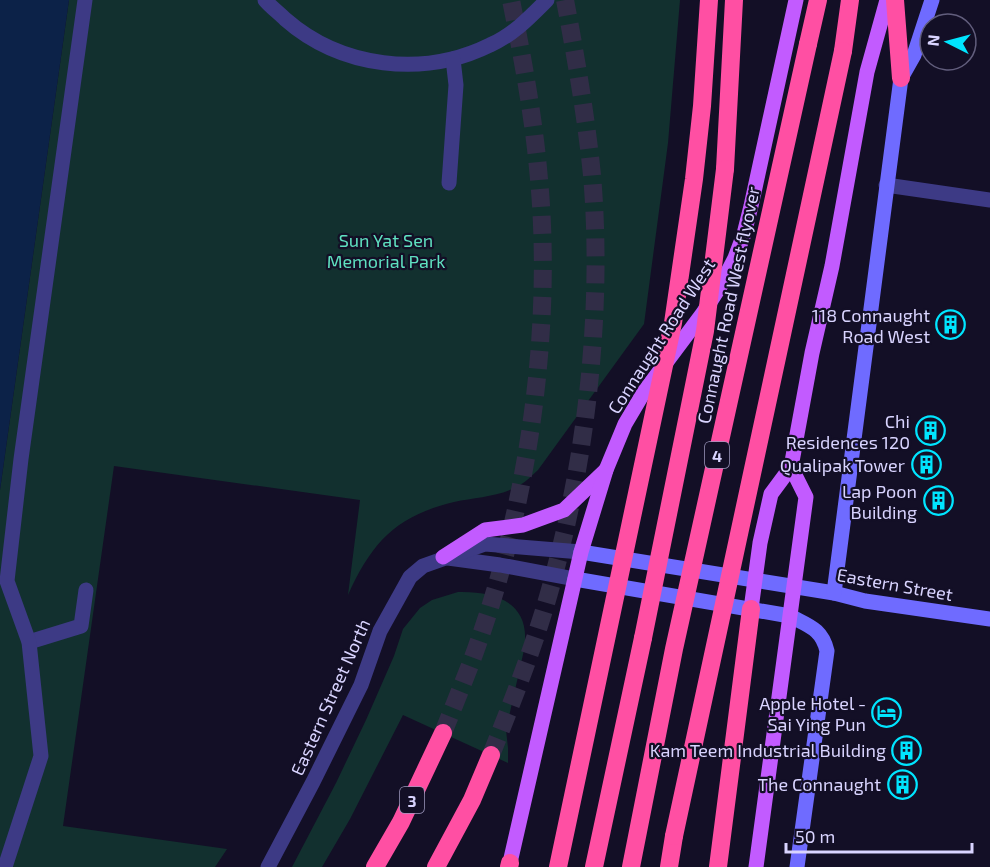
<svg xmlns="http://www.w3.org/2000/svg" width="990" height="867" viewBox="0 0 990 867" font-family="'Exo 2',sans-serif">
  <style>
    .green { fill: #12302f }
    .water { fill: #0c2248 }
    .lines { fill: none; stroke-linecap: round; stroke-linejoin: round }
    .highway-tunnel { stroke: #312d47; stroke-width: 18; stroke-dasharray: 18 9; stroke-linecap: butt }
    .street { stroke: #3d3a85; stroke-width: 15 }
    .secondary { stroke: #6f6bff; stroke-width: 15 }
    .primary { stroke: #c25bff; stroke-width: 15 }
    .highway { stroke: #ff4fa3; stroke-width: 18 }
    .highway-bridge { stroke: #ff4fa3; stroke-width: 18 }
    .labels { text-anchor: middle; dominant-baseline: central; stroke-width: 4.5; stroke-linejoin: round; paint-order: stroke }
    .shield { fill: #130f26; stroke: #9e99be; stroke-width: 1.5 }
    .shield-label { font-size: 16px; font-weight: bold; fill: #d9d4ff }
    .park-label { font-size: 18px; fill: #5fe0c0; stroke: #130f26 }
    .street-label { font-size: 18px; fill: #d9d4ff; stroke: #130f26 }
    .poi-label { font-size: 18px; fill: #d9d4ff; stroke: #130f26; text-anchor: end }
  </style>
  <rect width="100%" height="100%" fill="#130f26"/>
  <g class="green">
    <path d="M69 0H680L668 143 644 324 538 470C532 475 527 481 520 485 500 497 476 497 454 502 396 516 372 542 348 595L360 500 114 466 63 826 227 849 215 867H0V490Z"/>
    <path d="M458 592C498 591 532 604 524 650L506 730 508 748V763L403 715 350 819 322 867H292L336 783 366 720 394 656 403 629 420 608 432 600Z"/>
  </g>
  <path class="water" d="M0 0H69L0 490Z"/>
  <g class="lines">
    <g class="highway-tunnel">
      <path d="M443 733C454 705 466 677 476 649 528 505 553 332 539 179 534 119 523 60 511 0"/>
      <path d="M491 755C515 695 539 634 555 571 588 447 603 303 592 175 586 116 576 58 565 0"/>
    </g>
    <g class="street">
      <path d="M265 0C271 7 279 13 285 19 341 68 423 78 490 45 513 35 530 17 547 0"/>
      <path d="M449 183 456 85 453 59"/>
      <path d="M886 185 990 200"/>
      <path d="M448 558 500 565 575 579"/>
      <path d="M29 642 81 626 86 590"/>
      <path d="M5 867 41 756 29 642 7 581 21 459 85 0"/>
      <path d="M268 867 313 782 361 685 380 631 410 577 423 566 485 544 581 552"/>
    </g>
    <g class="secondary">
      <path d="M581 552 834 593 865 601 990 619"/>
      <path d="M575 579 790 616C809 626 822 629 827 651L797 867"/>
      <path d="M834 593 901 78 914 55 932 0"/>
    </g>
    <g class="primary">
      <path d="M443 557 485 530 523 525 564 510 606 470"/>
      <path d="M751 609 760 543 771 494 791 467 812 353 832 266 867 72 887 0"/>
      <path d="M509 867 581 552 606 470 625 424 644 392 703 313 721 285 735 258 744 234 751 206 796 0"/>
      <path d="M756 867 806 497 791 467"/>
    </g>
    <g class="highway">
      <path d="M895 0 901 78"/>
      <path d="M808 44 818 0"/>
      <path d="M843 51 850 0"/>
      <path d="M725 169 734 0"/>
      <path d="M375 867 401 822 443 733"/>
      <path d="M436 867 472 800 491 755"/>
      <path d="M509 867 510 863"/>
      <path d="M594 867 643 638"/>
      <path d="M669 867 674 836"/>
      <path d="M718 867 751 609"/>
    </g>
    <g class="highway-bridge">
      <path d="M643 638 705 331 725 169"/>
      <path d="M674 836 843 51"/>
      <path d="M558 867 673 323 694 179 702 106 709 0"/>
      <path d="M631 867 674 649 808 44"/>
    </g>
  </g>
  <defs>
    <symbol id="building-ring" viewBox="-11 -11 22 22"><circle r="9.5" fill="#130f26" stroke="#00e5ff" stroke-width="1.5"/><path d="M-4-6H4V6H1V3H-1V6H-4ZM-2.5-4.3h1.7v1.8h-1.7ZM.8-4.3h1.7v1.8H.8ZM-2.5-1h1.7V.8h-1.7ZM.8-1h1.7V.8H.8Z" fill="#00e5ff"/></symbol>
    <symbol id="hotel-ring" viewBox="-11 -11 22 22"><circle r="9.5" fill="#130f26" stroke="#00e5ff" stroke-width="1.5"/><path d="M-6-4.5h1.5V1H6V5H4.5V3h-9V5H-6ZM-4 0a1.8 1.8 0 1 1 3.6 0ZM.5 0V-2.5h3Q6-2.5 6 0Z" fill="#00e5ff"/></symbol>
  </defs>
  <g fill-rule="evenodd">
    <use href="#building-ring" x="934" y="308" width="33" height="33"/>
    <use href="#building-ring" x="914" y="414" width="33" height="33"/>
    <use href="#building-ring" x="910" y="448" width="33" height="33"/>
    <use href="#building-ring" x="922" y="484" width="33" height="33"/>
    <use href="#hotel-ring" x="870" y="696" width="33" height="33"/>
    <use href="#building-ring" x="890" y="734" width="33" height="33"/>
    <use href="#building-ring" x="886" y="768" width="33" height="33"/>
  </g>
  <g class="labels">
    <g class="shield">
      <rect x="705" y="442" width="24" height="26" rx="4.5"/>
      <rect x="400" y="787" width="24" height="26" rx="4.5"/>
    </g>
    <g class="shield-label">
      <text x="717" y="455">4</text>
      <text x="412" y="800">3</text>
    </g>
    <g class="park-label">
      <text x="386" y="240">Sun Yat Sen<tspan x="386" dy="21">Memorial Park</tspan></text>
    </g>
    <g class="street-label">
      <text transform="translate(728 305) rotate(-78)">Connaught Road West flyover</text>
      <text transform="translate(661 336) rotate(-57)">Connaught Road West</text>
      <text transform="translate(895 584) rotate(10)">Eastern Street</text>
      <text transform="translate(330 697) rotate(-66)">Eastern Street North</text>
    </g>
    <g class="poi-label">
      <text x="930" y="315">118 Connaught<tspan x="930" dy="21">Road West</tspan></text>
      <text x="910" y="421">Chi<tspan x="910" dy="21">Residences 120</tspan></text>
      <text x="905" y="465">Qualipak Tower</text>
      <text x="917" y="491">Lap Poon<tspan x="917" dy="21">Building</tspan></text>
      <text x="866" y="703">Apple Hotel -<tspan x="866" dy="21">Sai Ying Pun</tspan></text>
      <text x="886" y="750">Kam Teem Industrial Building</text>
      <text x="881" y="784">The Connaught</text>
    </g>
  </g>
  <g transform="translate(948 42) rotate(276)"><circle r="28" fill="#130f26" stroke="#625e7d" stroke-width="1.5"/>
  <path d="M0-4.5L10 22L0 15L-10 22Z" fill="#00e5ff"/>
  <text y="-9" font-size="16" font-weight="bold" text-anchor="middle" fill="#d9d4ff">N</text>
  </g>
  <path d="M786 843v9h186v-9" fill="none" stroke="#d9d4ff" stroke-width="3"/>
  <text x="795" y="843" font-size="18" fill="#d9d4ff" stroke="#130f26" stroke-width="4.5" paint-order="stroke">50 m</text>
</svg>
